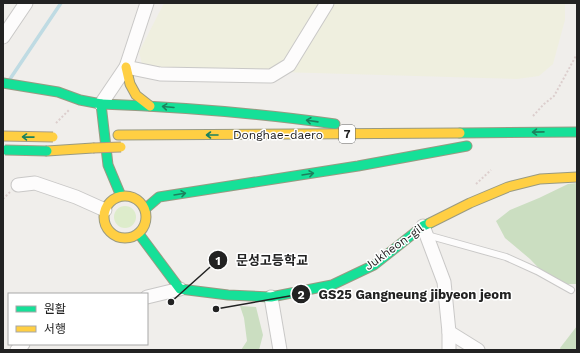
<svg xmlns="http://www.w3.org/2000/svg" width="580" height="353" viewBox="0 0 580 353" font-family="'Work Sans','Noto Sans KR',sans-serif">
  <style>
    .farmland { fill: #efefdf }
    .grass { fill: #ddeccb }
    .forest { fill: #cbdec1 }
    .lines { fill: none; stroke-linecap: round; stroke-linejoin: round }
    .stream { stroke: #bfdbe3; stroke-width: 3.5 }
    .lane-casing { stroke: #c9c8c7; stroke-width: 8 }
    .street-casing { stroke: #c9c8c7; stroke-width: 15 }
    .fast-casing { stroke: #999a82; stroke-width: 11 }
    .slow-casing { stroke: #999a82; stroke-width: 11 }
    .path { stroke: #dccecd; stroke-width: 2; stroke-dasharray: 2 2; stroke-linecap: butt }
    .lane { stroke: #fdfcfc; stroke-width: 6 }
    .street { stroke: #fdfcfc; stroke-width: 13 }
    .fast { stroke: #16e098; stroke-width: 9 }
    .slow { stroke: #ffcf43; stroke-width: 9 }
    .fast-bridge-casing { stroke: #a79c86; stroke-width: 11; stroke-linecap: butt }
    .slow-bridge-casing { stroke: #a79c86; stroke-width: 11; stroke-linecap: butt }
    .fast-bridge { stroke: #16e098; stroke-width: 9 }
    .slow-bridge { stroke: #ffcf43; stroke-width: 9 }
    .oneway { stroke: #1c815d }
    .labels { text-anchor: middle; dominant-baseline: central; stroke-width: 3; stroke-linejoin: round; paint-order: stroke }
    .shield { fill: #fff; stroke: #646464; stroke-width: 1 }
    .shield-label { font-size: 11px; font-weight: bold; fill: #222 }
    .street-label { font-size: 12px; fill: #222; stroke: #fff }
    .leader { fill: none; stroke: #222; stroke-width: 1.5 }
    .callout-dot { fill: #222; stroke: #fff; stroke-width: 1.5 }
    .mark-label { font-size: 12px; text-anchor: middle; font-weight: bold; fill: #fff }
    .callout-label { font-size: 13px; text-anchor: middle; font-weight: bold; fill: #222; stroke: #fff; stroke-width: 3; stroke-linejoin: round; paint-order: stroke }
  </style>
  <rect width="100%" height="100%" fill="#f0eeeb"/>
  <path class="farmland" d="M164 3H565V20L553 64 539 76 517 79 143 68 139 52Z"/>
  <circle class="grass" cx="125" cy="217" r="11"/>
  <g class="forest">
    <path d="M577 183V284H554L530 259 505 238 496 221 510 210 539 198 568 184Z"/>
    <path d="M240 306 256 307 263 335 259 350H241L247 341 244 318Z"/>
    <path d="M577 326V350H561L560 348Z"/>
  </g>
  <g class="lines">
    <path class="stream" d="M10 79 61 3"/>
    <defs>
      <path id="lane" d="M427 235 506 257 537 271 571 290"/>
      <g id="street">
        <path d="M3 37 26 3"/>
        <path d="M126 67 160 74 271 76 289 65 327 3"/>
        <path d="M101 104 126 67 147 3"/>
        <path d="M18 185 35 183 76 197 105 210"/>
        <path d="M423 226 444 282 449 332V350"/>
        <path d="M147 297 180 289"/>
        <path d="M271 297 280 350"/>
        <path d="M449 332 478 350"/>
        <path d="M17 350 23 344"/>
      </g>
      <g id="fast">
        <path d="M3 83 58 92 80 100 101 104 108 165 121 196"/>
        <path d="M101 104C179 107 258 113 335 124"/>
        <path d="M460 133 577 132"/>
        <path d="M145 209 159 197 358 166 467 146"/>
        <path d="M139 234 180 289 228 295 271 297 332 285 374 265 423 226 430 223"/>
      </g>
      <g id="slow">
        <path d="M126 67 130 84 136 95 150 106"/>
        <path d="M118 135 460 133"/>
        <path d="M47 151 93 148"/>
        <circle cx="125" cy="217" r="21"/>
        <path d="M430 223 470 203 508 187 540 179 577 177"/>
      </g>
    </defs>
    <use href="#lane" class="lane-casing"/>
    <use href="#street" class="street-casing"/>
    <use href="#fast" class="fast-casing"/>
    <use href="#slow" class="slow-casing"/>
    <g class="path">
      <path d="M533 116 544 104 554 96 577 54"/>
      <path d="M56 123 69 110"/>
      <path d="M476 184 491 170"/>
      <path d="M3 199 10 192"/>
    </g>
    <use href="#lane" class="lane"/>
    <use href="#street" class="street"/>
    <use href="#fast" class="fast"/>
    <use href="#slow" class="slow"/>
    <defs>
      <path id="fast-bridge" d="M5 150 47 151"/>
      <g id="slow-bridge">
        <path d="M3 136 53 137"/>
        <path d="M93 148 121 147"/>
      </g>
    </defs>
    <use href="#fast-bridge" class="fast-bridge-casing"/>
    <use href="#slow-bridge" class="slow-bridge-casing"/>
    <use href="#fast-bridge" class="fast-bridge"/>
    <use href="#slow-bridge" class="slow-bridge"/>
  </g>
  <defs><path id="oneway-shaft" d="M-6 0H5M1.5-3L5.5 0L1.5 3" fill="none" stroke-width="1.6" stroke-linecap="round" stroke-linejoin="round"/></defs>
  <g class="oneway">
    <use href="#oneway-shaft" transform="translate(168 107) rotate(-175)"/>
    <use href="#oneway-shaft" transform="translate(312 121) rotate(-172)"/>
    <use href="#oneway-shaft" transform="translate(538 132) rotate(179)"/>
    <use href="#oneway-shaft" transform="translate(212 135) rotate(180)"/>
    <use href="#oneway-shaft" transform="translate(28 137) rotate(-179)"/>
    <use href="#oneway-shaft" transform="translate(308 174) rotate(-9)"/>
    <use href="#oneway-shaft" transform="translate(180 194) rotate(-9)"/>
  </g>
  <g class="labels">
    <rect class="shield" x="339" y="125" width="16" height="18" rx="3"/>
    <g class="shield-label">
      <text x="347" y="134">7</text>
    </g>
    <g class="street-label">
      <text x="278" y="135">Donghae-daero</text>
      <text transform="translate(394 247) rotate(-36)">Jukheon-gil</text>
    </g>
  </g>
  <path class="leader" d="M171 302L218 260M216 309L301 294"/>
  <g class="callout-dot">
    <circle cx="171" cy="302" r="4"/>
    <circle cx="216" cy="309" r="4"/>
    <circle cx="218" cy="260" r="10"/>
    <circle cx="301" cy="294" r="10"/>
  </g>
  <g class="mark-label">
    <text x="218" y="265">1</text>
    <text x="301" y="299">2</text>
  </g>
  <g class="callout-label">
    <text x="272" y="265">문성고등학교</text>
    <text x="415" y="299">GS25 Gangneung jibyeon jeom</text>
  </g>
  <rect width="580" height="353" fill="none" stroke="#222222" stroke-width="8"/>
  <rect x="8" y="293" width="140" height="52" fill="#ffffff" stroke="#a7a7a7"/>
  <rect x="16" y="306" width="20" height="6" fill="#16e098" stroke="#a7a7a7"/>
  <text x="44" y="313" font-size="12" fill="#222222">원활</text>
  <rect x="16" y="326" width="20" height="6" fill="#ffcf43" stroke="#a7a7a7"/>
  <text x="44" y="333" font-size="12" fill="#222222">서행</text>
</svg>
